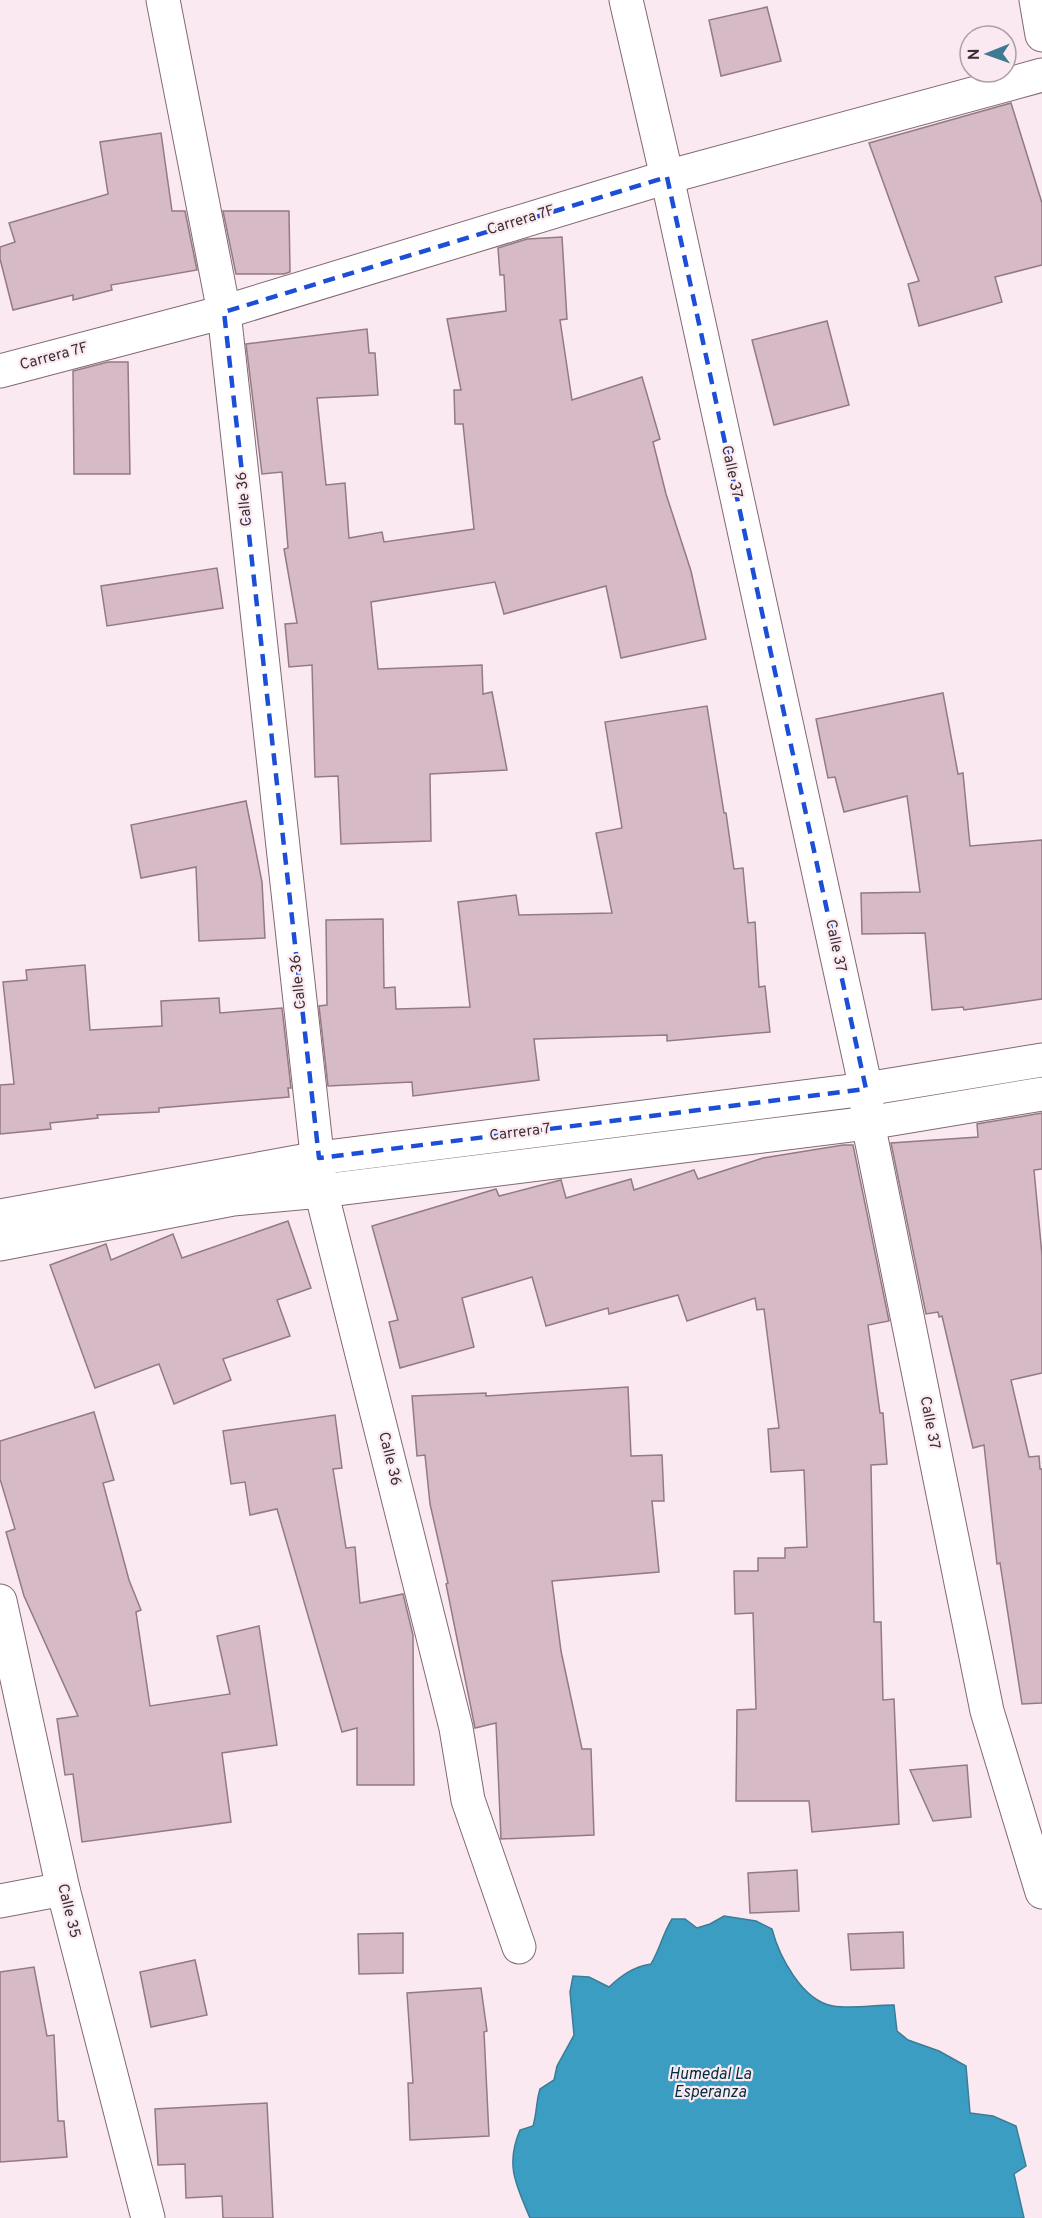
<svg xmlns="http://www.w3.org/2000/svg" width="1042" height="2218" viewBox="0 0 1042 2218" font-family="Overpass,sans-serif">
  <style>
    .water { fill: #3c9dc3; stroke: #3c7c98; stroke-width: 1.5 }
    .building { fill: #d6bac6; stroke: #947a85; stroke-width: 1.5 }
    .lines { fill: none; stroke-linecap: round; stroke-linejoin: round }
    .street-casing { stroke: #826874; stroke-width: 35 }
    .secondary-casing { stroke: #826874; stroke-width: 35 }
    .street { stroke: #fff; stroke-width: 33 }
    .secondary { stroke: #fff; stroke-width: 33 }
    .marked { fill: none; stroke: #1d4ed8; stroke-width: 4.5; stroke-dasharray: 12 8; stroke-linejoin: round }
    .labels { text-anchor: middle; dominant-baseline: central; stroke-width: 4.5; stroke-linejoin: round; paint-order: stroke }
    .street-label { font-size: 15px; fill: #3b2f34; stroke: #fbe9f1 }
    .water-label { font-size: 16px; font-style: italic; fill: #012e3e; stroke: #fbe9f1 }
  </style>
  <rect width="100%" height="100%" fill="#fbe9f1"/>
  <path class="water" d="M724 1916 756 1921 772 1929C779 1956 802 2001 833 2006 852 2009 874 2005 894 2005L897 2031 908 2040 939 2051 966 2066 970 2113 993 2116 1016 2126 1026 2166 1014 2174 1024 2218H530C516 2185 505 2165 520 2130L533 2126C537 2113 536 2101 540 2089L554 2080 557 2066 574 2035 570 1992 573 1976 589 1977 609 1987C622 1975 633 1967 651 1964 660 1949 663 1933 672 1919H685L697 1928 710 1924Z"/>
  <g class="building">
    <path d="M767 7 781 61 721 76 709 20Z"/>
    <path d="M1011 103 1042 203V265L995 277 1002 302 919 326 908 284 919 281 869 143Z"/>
    <path d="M161 133 172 211H185L197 270 111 285 112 290 73 300V295L13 310 0 259V247L15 242 9 223 108 194 100 142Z"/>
    <path d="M223 211H289L290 272 284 274H236Z"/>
    <path d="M562 237 567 319 560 320 572 400 642 377 660 439 653 442 666 494 691 571 706 639 621 658 606 586 504 614 495 582 371 602 378 669 482 665 483 694 492 692 507 770 430 774 431 841 341 844 338 776 315 777 312 665 289 667 285 624 297 623 284 549 288 548 282 472 262 474 246 344 367 329 369 353H375L378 395 317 398 326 485 345 483 349 538 382 532 384 542 474 529 463 424H455L454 390H461L447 319 506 311 504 275H500L498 248 527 239Z"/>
    <path d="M827 321 849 405 774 425 752 340Z"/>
    <path d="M108 362H128L130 474H74L73 371Z"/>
    <path d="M217 568 223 608 107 626 101 586Z"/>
    <path d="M943 693 958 774 963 773 970 846 1042 840V999L964 1010 963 1007 932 1010 925 933 862 934 861 893 920 892 907 796 844 812 835 777 828 778 816 719Z"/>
    <path d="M707 706 724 813H726L734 869 743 868 748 923 755 922 759 987 765 986 770 1032 667 1041V1035L534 1039 539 1080 413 1096 412 1082 328 1086 319 1006 327 1005 326 920 383 919 384 988 395 987 396 1009 470 1007 458 902 516 895 519 915 612 913 596 833 622 828 605 722Z"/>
    <path d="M246 801 262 882 265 938 199 941 196 867 141 878 131 825Z"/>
    <path d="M85 965 90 1030 162 1026 161 1001 219 998 220 1013 282 1008 291 1088H288L289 1097 159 1108V1112L97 1115 98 1118 50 1123 51 1129 0 1134V1085L14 1084 3 982 27 980 26 970Z"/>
    <path d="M1042 1113V1169L1034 1170 1042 1255V1373L1011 1380 1029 1457 1039 1456 1040 1469H1042V1703L1022 1704 1000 1563 997 1564 984 1445 973 1448 942 1316 939 1317 938 1312 926 1314 891 1143 978 1137 977 1124Z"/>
    <path d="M843 1145H853L889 1321 868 1325 880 1413H883L887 1464 871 1465 874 1622H881L883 1700 894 1699 899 1824 812 1832 809 1801H736L737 1710 756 1709 753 1613 735 1614 734 1571H758V1558H785V1548L807 1547 804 1470 771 1472 768 1429 779 1428 764 1309 757 1310 755 1298 687 1321 678 1295 609 1314 608 1308 546 1326 532 1277 462 1298 474 1347 400 1368 389 1322 398 1320 372 1226 496 1189 499 1196 561 1180 566 1198 631 1179 634 1190 694 1170 698 1179 763 1158Z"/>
    <path d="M288 1221 311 1288 277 1300 290 1336 223 1359 231 1380 174 1404 159 1364 95 1388 50 1265 106 1244 111 1260 173 1234 182 1258Z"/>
    <path d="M628 1387 631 1456 662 1455 664 1501H652L659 1572 552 1581 561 1651 582 1749H591L594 1835 501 1839 496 1723 475 1728 446 1584 448 1583 430 1504 425 1455 417 1456 412 1396 486 1393V1396Z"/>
    <path d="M94 1412 114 1480 103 1483 129 1580 141 1610 136 1612 150 1706 230 1694 217 1636 259 1626 277 1745 222 1753 231 1822 82 1842 73 1774 65 1775 57 1719 78 1716 24 1596 6 1532 15 1529 0 1479V1441Z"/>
    <path d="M335 1415 342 1468 333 1469 346 1548 355 1547 360 1603 403 1594 413 1635 414 1785H357V1728L342 1732 277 1509 250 1515 245 1482 231 1484 223 1431Z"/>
    <path d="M967 1765 971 1817 933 1821 910 1770Z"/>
    <path d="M797 1870 799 1911 750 1913 748 1873Z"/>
    <path d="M903 1932 904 1968 851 1970 848 1934Z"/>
    <path d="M403 1933V1973L359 1974 358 1934Z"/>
    <path d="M195 1960 207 2015 151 2027 140 1972Z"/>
    <path d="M34 1967 47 2036 54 2035 58 2121H64L67 2157 0 2162V1972Z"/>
    <path d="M481 1988 487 2031 484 2032 489 2136 410 2140 408 2083H413L407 1993Z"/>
    <path d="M267 2103 273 2218H223L222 2196 186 2198 185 2164 158 2165 155 2109Z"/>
  </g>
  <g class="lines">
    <defs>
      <g id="street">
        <path d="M163 0 224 312 321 1191 456 1728 468 1800 519 1947"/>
        <path d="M626 0 667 177 866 1089 868 1123 987 1711 1042 1892"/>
        <path d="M1036 0 1042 35"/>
        <path d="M0 371 224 312 667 177 1042 75"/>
        <path d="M0 1601 63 1889 148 2218"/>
        <path d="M0 1901 63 1889"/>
      </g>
      <g id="secondary">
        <path d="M0 1216 319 1158 866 1089 1042 1060"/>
        <path d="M0 1244 233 1199 321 1191 868 1123 1042 1094"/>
      </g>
    </defs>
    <use href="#street" class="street-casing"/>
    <use href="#secondary" class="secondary-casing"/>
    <use href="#street" class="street"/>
    <use href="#secondary" class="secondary"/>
  </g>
  <path class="marked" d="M667 177 866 1089 319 1158 224 312Z"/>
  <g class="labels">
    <g class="street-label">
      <text transform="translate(521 221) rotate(-17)">Carrera 7F</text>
      <text transform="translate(54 357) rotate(-15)">Carrera 7F</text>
      <text transform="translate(731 472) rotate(78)">Calle 37</text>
      <text transform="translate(245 499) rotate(-96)">Calle 36</text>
      <text transform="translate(835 946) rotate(78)">Calle 37</text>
      <text transform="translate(299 982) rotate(-96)">Calle 36</text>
      <text transform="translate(520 1133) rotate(-7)">Carrera 7</text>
      <text transform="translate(929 1423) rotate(79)">Calle 37</text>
      <text transform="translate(389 1459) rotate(76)">Calle 36</text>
      <text transform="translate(68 1911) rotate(76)">Calle 35</text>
    </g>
    <g class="water-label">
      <text x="710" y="2075">Humedal La<tspan x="710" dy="18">Esperanza</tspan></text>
    </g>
  </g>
  <g transform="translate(988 54) rotate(269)"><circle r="28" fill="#fbe9f1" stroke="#ae9fa5" stroke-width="1.5"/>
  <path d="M0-4.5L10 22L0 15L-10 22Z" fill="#3f7992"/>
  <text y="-9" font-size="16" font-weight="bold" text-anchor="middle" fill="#3b2f34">N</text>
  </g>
</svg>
